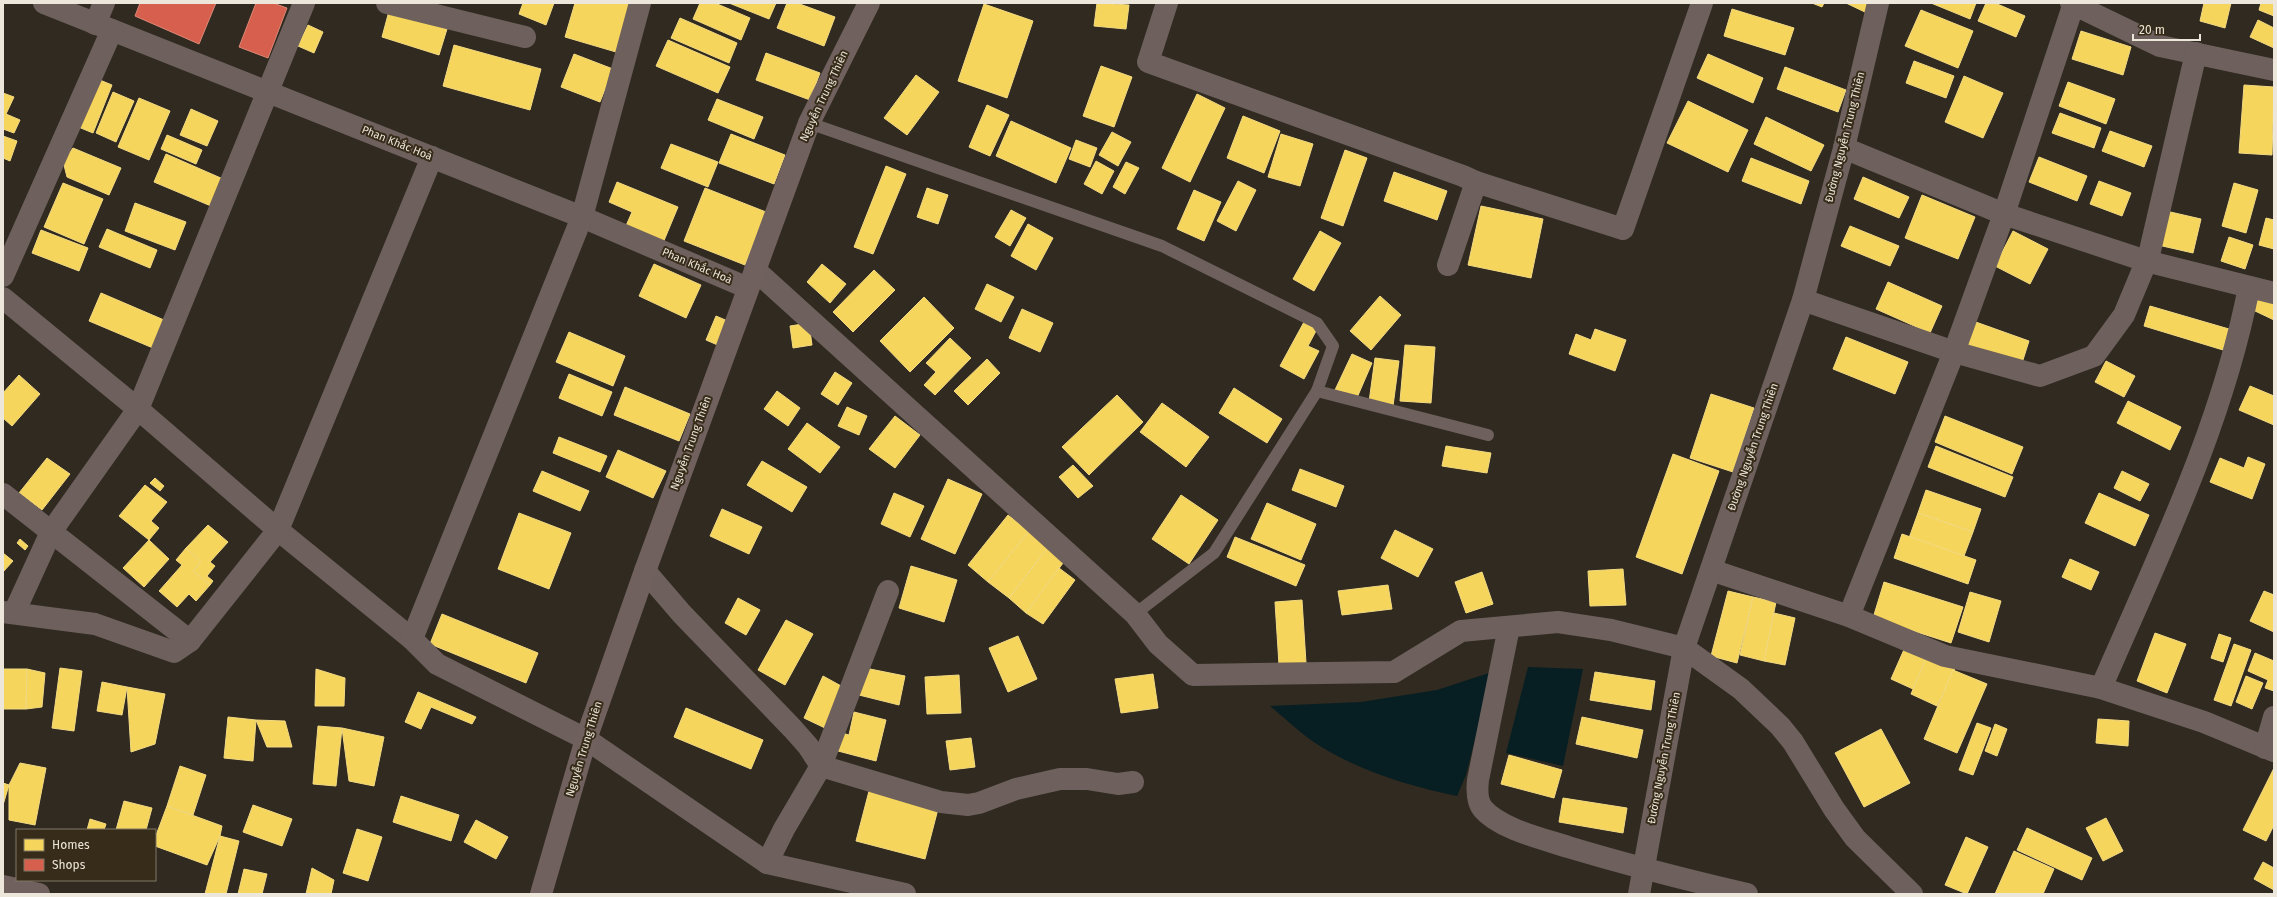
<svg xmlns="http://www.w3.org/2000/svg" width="2277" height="897" viewBox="0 0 2277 897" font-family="'Fira Sans',sans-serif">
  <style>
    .water { fill: #071e23 }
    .homes { fill: #f6d55c; stroke: #f3da82 }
    .shops { fill: #d6604d; stroke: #d87 }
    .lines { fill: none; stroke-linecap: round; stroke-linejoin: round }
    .lane { stroke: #6d605d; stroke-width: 12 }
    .street { stroke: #6d605d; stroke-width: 22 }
    .secondary { stroke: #71615e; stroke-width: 22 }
    .labels { text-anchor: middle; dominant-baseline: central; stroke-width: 4; stroke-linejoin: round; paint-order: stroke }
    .street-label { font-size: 11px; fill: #ede6da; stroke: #372c19 }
  </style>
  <rect width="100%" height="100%" fill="#302a20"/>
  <g class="water">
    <path d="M1528 667 1583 669 1563 766 1506 753Z"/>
    <path d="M1492 672 1466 775 1457 796C1409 786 1362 772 1320 746 1302 735 1286 719 1270 706L1361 702 1437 690Z"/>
  </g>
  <g class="homes">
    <path d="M523 3H554L546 25 519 14Z"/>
    <path d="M575 3H631L616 52 565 37Z"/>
    <path d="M700 3H715L750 18 741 40 693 19Z"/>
    <path d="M729 3H776L769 19Z"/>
    <path d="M787 3H797L835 17 824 46 777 28Z"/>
    <path d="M1097 3 1129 5 1126 29 1094 26Z"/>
    <path d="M1812 3H1824L1822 7Z"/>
    <path d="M1846 3H1874L1869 14Z"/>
    <path d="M1931 3H1976L1970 19Z"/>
    <path d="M1986 3H1995L2025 16 2016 37 1978 21Z"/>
    <path d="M2204 3H2231L2225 28 2200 21Z"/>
    <path d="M2261 3H2274V16L2259 10Z"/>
    <path d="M984 4 1033 21 1007 98 958 81Z"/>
    <path d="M1732 9 1794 28 1785 55 1724 36Z"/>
    <path d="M1921 10 1973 31 1958 68 1905 46Z"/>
    <path d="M389 11 447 29 439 55 382 37Z"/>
    <path d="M680 18 737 43 729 63 671 38Z"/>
    <path d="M2258 20 2274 28V48L2250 37Z"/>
    <path d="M308 25 323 32 314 53 298 46Z"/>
    <path d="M2081 31 2131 47 2123 75 2072 59Z"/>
    <path d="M668 40 730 67 718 93 656 66Z"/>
    <path d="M454 45 541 69 530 110 443 86Z"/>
    <path d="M766 53 820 73 810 100 756 80Z"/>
    <path d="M574 54 613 69 600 102 561 87Z"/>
    <path d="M1708 54 1763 78 1753 103 1697 78Z"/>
    <path d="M1914 61 1954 76 1946 98 1906 83Z"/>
    <path d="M1101 66 1132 77 1114 127 1083 116Z"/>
    <path d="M1785 67 1846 90 1838 112 1777 89Z"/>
    <path d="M916 75 939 92 907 135 884 118Z"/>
    <path d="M1964 76 2003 93 1983 138 1945 122Z"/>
    <path d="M95 78 112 85 93 133 76 126Z"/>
    <path d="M2068 82 2115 99 2106 124 2059 106Z"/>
    <path d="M2244 85 2274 87 2272 155 2239 153Z"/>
    <path d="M113 92 134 101 116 142 96 133Z"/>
    <path d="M3 93 14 97 6 114 20 120 14 133 3 129Z"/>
    <path d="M1197 94 1225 108 1190 182 1162 168Z"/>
    <path d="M139 98 170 111 149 160 118 147Z"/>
    <path d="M717 99 763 117 754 139 708 120Z"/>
    <path d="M1688 101 1748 130 1728 172 1667 143Z"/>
    <path d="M987 105 1009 115 990 156 969 147Z"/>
    <path d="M191 109 218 121 207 146 180 135Z"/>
    <path d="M2060 113 2101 128 2094 148 2052 133Z"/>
    <path d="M1243 116 1280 131 1264 173 1227 158Z"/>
    <path d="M1766 117 1824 145 1811 171 1754 144Z"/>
    <path d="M1011 121 1071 148 1056 183 996 156Z"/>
    <path d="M2110 131 2152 146 2144 167 2102 151Z"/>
    <path d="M1112 132 1131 142 1118 166 1099 155Z"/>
    <path d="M731 134 785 155 774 184 719 163Z"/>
    <path d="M1281 134 1313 144 1300 186 1268 177Z"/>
    <path d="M167 135 202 150 196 164 161 149Z"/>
    <path d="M3 136 17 141 10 161 3 158Z"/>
    <path d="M1076 140 1097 148 1090 167 1069 159Z"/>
    <path d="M671 144 718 162 708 187 661 168Z"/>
    <path d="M73 148 121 168 109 195 67 177 63 161Z"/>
    <path d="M1345 150 1367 158 1343 226 1321 218Z"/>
    <path d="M166 154 223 179 211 206 154 182Z"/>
    <path d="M2039 157 2087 176 2077 201 2029 182Z"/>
    <path d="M1751 158 1809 181 1801 204 1742 181Z"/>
    <path d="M1096 161 1114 171 1102 194 1084 184Z"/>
    <path d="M1126 162 1139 168 1125 194 1113 187Z"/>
    <path d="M886 166 906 174 873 254 854 247Z"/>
    <path d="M1394 172 1447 191 1437 220 1384 201Z"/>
    <path d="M1863 177 1909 197 1899 218 1854 199Z"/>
    <path d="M1238 181 1256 190 1236 231 1217 221Z"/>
    <path d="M2099 181 2131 193 2122 216 2090 204Z"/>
    <path d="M617 182 678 207 663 243 625 228 632 212 609 202Z"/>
    <path d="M63 183 103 199 84 244 44 227Z"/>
    <path d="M2234 183 2258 190 2246 233 2222 226Z"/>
    <path d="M705 188 766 212 745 265 684 241Z"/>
    <path d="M927 188 948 195 938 224 917 217Z"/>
    <path d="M1194 190 1221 202 1204 241 1177 229Z"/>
    <path d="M1922 195 1975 217 1958 259 1905 238Z"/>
    <path d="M135 203 186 222 175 250 125 231Z"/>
    <path d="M1481 206 1543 219 1531 278 1468 265Z"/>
    <path d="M1011 210 1026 218 1010 246 995 237Z"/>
    <path d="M2166 211 2201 219 2193 253 2158 245Z"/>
    <path d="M2266 218 2274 220V249L2259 245Z"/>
    <path d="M1028 224 1053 238 1036 270 1011 256Z"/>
    <path d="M1850 226 1899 246 1890 266 1841 246Z"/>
    <path d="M107 229 157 250 150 268 99 247Z"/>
    <path d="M41 230 88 248 79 271 32 253Z"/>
    <path d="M1320 231 1341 243 1314 291 1293 279Z"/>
    <path d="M2013 231 2048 249 2030 284 1995 266Z"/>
    <path d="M2229 237 2253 245 2245 269 2221 261Z"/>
    <path d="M654 264 701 285 686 318 639 296Z"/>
    <path d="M822 264 846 284 830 303 807 282Z"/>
    <path d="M874 270 895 290 853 332 833 312Z"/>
    <path d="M1888 282 1942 306 1930 333 1876 309Z"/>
    <path d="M987 284 1014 297 1001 322 975 309Z"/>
    <path d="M101 293 164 320 153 348 89 321Z"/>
    <path d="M2261 294 2274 300V320L2253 310Z"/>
    <path d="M1380 296 1401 315 1371 350 1350 331Z"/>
    <path d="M924 297 954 328 910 372 880 341Z"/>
    <path d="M2150 306 2229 329 2223 350 2144 326Z"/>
    <path d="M1022 309 1053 323 1040 352 1009 338Z"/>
    <path d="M716 316 730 322 720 346 706 340Z"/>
    <path d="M1973 321 2029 341 2022 363 1965 344Z"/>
    <path d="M1304 322 1317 329 1308 346 1319 351 1304 379 1280 366Z"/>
    <path d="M809 323 812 345 793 348 790 326Z"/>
    <path d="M1595 329 1626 340 1615 371 1569 354 1576 334 1591 340Z"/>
    <path d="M569 332 625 356 613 386 556 362Z"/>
    <path d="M1846 337 1908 362 1895 394 1833 369Z"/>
    <path d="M950 338 971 358 935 395 924 385 936 372 926 363Z"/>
    <path d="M1405 345 1435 347 1431 403 1400 401Z"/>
    <path d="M1352 354 1372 363 1356 400 1335 390Z"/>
    <path d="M1375 358 1399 361 1393 406 1369 402Z"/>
    <path d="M987 359 1000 373 968 405 954 391Z"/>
    <path d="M2106 361 2135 376 2124 397 2095 382Z"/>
    <path d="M835 372 852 383 838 405 821 394Z"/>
    <path d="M569 374 612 392 602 416 559 398Z"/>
    <path d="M19 375 40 394 12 426 3 418V393Z"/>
    <path d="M2250 386 2274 396V425L2239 410Z"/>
    <path d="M625 387 690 414 679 441 614 415Z"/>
    <path d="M1234 388 1282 419 1267 443 1219 413Z"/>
    <path d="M777 391 800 408 788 426 764 409Z"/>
    <path d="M1711 394 1754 408 1733 472 1690 458Z"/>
    <path d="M1117 395 1143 422 1089 475 1062 447Z"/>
    <path d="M2128 401 2181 427 2170 450 2117 423Z"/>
    <path d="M1162 403 1209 437 1186 467 1140 432Z"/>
    <path d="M847 407 867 416 859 435 838 426Z"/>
    <path d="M895 416 920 435 895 468 869 449Z"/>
    <path d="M1945 416 2023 447 2012 474 1935 442Z"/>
    <path d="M807 423 840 447 820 473 788 449Z"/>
    <path d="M559 437 607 456 600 472 553 453Z"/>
    <path d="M1446 446 1491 453 1487 473 1442 466Z"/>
    <path d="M1936 446 2013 477 2005 497 1928 467Z"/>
    <path d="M618 450 666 471 653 498 606 477Z"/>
    <path d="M1673 454 1719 471 1682 574 1636 557Z"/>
    <path d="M2248 457 2265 464 2252 499 2210 482 2220 458 2244 468Z"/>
    <path d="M47 458 70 474 42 510 19 493Z"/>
    <path d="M762 461 807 487 792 512 747 485Z"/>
    <path d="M1073 465 1093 486 1078 498 1059 477Z"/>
    <path d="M1300 469 1344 486 1336 507 1292 490Z"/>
    <path d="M542 471 589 491 580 511 533 491Z"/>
    <path d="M2122 471 2149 484 2140 501 2114 488Z"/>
    <path d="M155 478 164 486 160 491 150 483Z"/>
    <path d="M948 479 982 494 955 554 921 539Z"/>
    <path d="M145 485 167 502 151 521 159 528 149 540 119 516Z"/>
    <path d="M1926 490 1981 509 1973 532 1918 513Z"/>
    <path d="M894 493 924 506 910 537 881 524Z"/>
    <path d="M2099 493 2149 515 2135 546 2085 523Z"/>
    <path d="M1181 495 1218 520 1189 564 1152 539Z"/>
    <path d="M1267 503 1316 524 1301 560 1251 539Z"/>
    <path d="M722 509 762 527 749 554 710 536Z"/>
    <path d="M519 513 571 533 549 589 498 569Z"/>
    <path d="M1918 513 1973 532 1964 556 1909 538Z"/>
    <path d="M1008 515 1029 531 988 582 968 565Z"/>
    <path d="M208 525 228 542 210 562 215 566 207 576 213 581 210 585 193 571 201 562 186 548Z"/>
    <path d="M1395 530 1433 549 1418 577 1381 558Z"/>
    <path d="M1029 531 1049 546 1009 598 988 582Z"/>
    <path d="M1902 534 1976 560 1968 584 1894 558Z"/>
    <path d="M1235 537 1305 565 1296 586 1227 557Z"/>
    <path d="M20 539 28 546 25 550 17 543Z"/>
    <path d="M149 540 169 559 144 587 123 568Z"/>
    <path d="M1049 546 1066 559 1026 613 1009 598Z"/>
    <path d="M186 548 201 562 193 571 210 585 196 601 189 594 177 607 159 591 182 565 176 560Z"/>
    <path d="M3 553 13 561 3 572Z"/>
    <path d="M2070 559 2099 572 2091 590 2062 577Z"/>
    <path d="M911 566 957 580 944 622 899 608Z"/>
    <path d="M1059 568 1075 580 1043 624 1026 613Z"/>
    <path d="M1623 569 1626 605 1590 606 1588 571Z"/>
    <path d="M1482 572 1493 604 1466 613 1455 582Z"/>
    <path d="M1884 582 1963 607 1951 643 1873 618Z"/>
    <path d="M1388 585 1392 609 1342 615 1338 591Z"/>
    <path d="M1728 591 1753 597 1737 663 1711 656Z"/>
    <path d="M2264 591 2274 595V632L2250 621Z"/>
    <path d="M1970 592 2001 601 1989 642 1958 632Z"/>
    <path d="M1753 597 1776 602 1764 661 1740 655Z"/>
    <path d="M738 598 760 610 746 635 725 623Z"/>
    <path d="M1302 600 1306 663 1279 665 1275 602Z"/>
    <path d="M1774 613 1795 618 1785 665 1764 661Z"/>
    <path d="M442 614 538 653 526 683 430 644Z"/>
    <path d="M786 620 813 634 785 685 758 670Z"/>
    <path d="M2155 633 2186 644 2167 693 2137 681Z"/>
    <path d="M2219 634 2231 638 2223 662 2211 658Z"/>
    <path d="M1018 636 1037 679 1008 692 989 648Z"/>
    <path d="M2234 644 2251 650 2231 706 2214 700Z"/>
    <path d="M1906 645 1928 654 1913 689 1891 679Z"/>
    <path d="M2255 653 2274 661V691L2265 688 2268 680 2248 671Z"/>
    <path d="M1928 654 1956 666 1937 706 1911 694Z"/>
    <path d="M60 668 82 671 74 731 52 728Z"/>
    <path d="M865 668 905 676 899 705 859 695Z"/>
    <path d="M3 669H27L26 709H3Z"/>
    <path d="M27 669 45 673 42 707 26 709Z"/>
    <path d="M316 669 345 678 344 706H315Z"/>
    <path d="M1953 670 1987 684 1957 753 1924 739Z"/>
    <path d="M1595 672 1655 681 1651 710 1590 700Z"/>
    <path d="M1153 674 1158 708 1121 713 1115 679Z"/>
    <path d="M959 675 961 713 927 714 925 677Z"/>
    <path d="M823 676 843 687 825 728 804 718Z"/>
    <path d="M2246 676 2263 683 2252 709 2236 702Z"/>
    <path d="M102 682 127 687 122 715 97 711Z"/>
    <path d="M127 687 165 694 155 744 131 752Z"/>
    <path d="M418 692 476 717 472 724 431 707 421 729 405 722Z"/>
    <path d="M686 708 763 740 751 769 674 737Z"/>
    <path d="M854 712 886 720 876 761 838 751 842 733 849 735Z"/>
    <path d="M228 717 256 720 253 761 224 758Z"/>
    <path d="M1582 717 1643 730 1637 758 1576 744Z"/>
    <path d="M2098 719 2129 721 2128 746 2096 743Z"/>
    <path d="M256 720 285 721 292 747H267Z"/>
    <path d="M1977 723 1991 728 1973 775 1959 770Z"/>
    <path d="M1995 724 2007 729 1997 756 1985 751Z"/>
    <path d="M318 726 342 728 336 786 313 784Z"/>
    <path d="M342 728 384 737 374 786 349 781Z"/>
    <path d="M1881 729 1910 783 1864 807 1835 753Z"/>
    <path d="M971 738 975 767 950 770 946 741Z"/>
    <path d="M1509 755 1562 770 1554 798 1501 784Z"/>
    <path d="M20 763 46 768 35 825 9 820V785Z"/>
    <path d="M180 766 206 775 193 815 167 806Z"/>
    <path d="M2274 768V825L2266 841 2243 830Z"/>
    <path d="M3 783 9 785 3 805Z"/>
    <path d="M869 791 938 809 925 859 856 841Z"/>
    <path d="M401 796 459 815 451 841 393 822Z"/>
    <path d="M1563 798 1627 808 1623 833 1559 822Z"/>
    <path d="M124 801 152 808 146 830H116Z"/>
    <path d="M253 805 292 819 282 846 243 832Z"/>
    <path d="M167 806 222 826 220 836 207 865 155 846V838Z"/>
    <path d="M2106 818 2123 851 2103 861 2086 828Z"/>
    <path d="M90 819 106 824 104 830H87Z"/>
    <path d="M476 820 508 837 496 859 464 842Z"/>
    <path d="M2027 828 2092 858 2082 880 2017 850Z"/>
    <path d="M357 829 382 837 368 881 343 873Z"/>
    <path d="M220 836 239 841 226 894H205Z"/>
    <path d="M1966 837 1988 847 1967 894 1945 885Z"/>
    <path d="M2014 851 2054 869 2043 894H1995Z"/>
    <path d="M2263 862 2274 868V890L2254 879Z"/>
    <path d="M312 868 334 880 331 894H306Z"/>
    <path d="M244 869 267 874 262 894H238Z"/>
  </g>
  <g class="shops">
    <path d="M140 3H216L199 44 135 16Z"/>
    <path d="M256 3H273L287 8 268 58 239 47Z"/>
  </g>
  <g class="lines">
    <g class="lane">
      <path d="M809 123 1162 246 1317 323 1333 346 1317 391 1214 553 1135 614"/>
      <path d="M1317 391 1488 435"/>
    </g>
    <g class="street">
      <path d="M44 3 582 217 748 288"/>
      <path d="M387 3 525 37"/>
      <path d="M1167 3 1148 62 1463 176 1476 182 1623 229 1702 3"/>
      <path d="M2071 3 2160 46 2274 70"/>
      <path d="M95 24 104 3"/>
      <path d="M1844 148 2004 214 2146 261 2274 293"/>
      <path d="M1448 265 1476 182"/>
      <path d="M755 270 1135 614 1158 644 1193 675 1394 672 1461 631 1558 622 1611 630 1684 648 1741 689 1780 726 1793 742 1834 809 1855 838 1912 894"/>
      <path d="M3 276 112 30"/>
      <path d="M3 298 138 409 278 530 412 639 437 664 586 739 767 863 905 894"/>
      <path d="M1803 300 1954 352 2040 376 2094 356 2124 315 2149 255 2196 53"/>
      <path d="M3 494 190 641"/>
      <path d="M1711 570 1849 616 1945 656 2101 688 2204 722 2274 751"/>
      <path d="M645 571 682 614 792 728 808 746 821 766 941 802 968 805 979 803 1016 789 1060 779H1087L1118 784 1133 782"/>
      <path d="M3 612 95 624 174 652 190 641 278 530 432 157"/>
      <path d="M14 613 51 532 138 409 304 3"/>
      <path d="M1849 616 1954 352 2004 214 2074 3"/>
      <path d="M1509 627 1478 780C1477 789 1477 802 1483 809 1500 829 1544 839 1568 847 1628 865 1687 880 1747 894"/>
      <path d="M412 639 582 217 640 3"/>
      <path d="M2101 688C2157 558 2222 427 2249 287"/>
      <path d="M2265 748 2274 717"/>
      <path d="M767 863 784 829 821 766 888 591"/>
      <path d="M1639 894 1684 648 1803 300 1844 148 1878 3"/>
    </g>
    <g class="secondary">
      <path d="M3 886 39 894"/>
      <path d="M541 894 586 739 645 571 809 123 869 3"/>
    </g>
  </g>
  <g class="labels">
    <g class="street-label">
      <text transform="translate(824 96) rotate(-65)">Nguyễn Trung Thiên</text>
      <text transform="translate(1845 137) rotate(-76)">Đường Nguyễn Trung Thiên</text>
      <text transform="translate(397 143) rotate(22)">Phan Khắc Hoà</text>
      <text transform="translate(697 266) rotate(23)">Phan Khắc Hoà</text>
      <text transform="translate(691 443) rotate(-70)">Nguyễn Trung Thiên</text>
      <text transform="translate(1753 447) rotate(-71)">Đường Nguyễn Trung Thiên</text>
      <text transform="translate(584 749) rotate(-73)">Nguyễn Trung Thiên</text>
      <text transform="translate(1664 758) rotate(-79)">Đường Nguyễn Trung Thiên</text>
    </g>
  </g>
  <rect width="2277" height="897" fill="none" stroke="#ede6da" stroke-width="8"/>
  <rect x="16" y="829" width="140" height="52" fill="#372c19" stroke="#807666"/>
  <rect x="24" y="839" width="20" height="12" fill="#f6d55c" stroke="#807666"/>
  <text x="52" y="849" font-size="12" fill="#ede6da">Homes</text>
  <rect x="24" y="859" width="20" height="12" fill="#d6604d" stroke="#807666"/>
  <text x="52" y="869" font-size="12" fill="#ede6da">Shops</text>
  <path d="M2133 34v6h67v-6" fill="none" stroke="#ede6da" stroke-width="2"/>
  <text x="2139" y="34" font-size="12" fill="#ede6da" stroke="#372c19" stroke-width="3" paint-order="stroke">20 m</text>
</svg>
